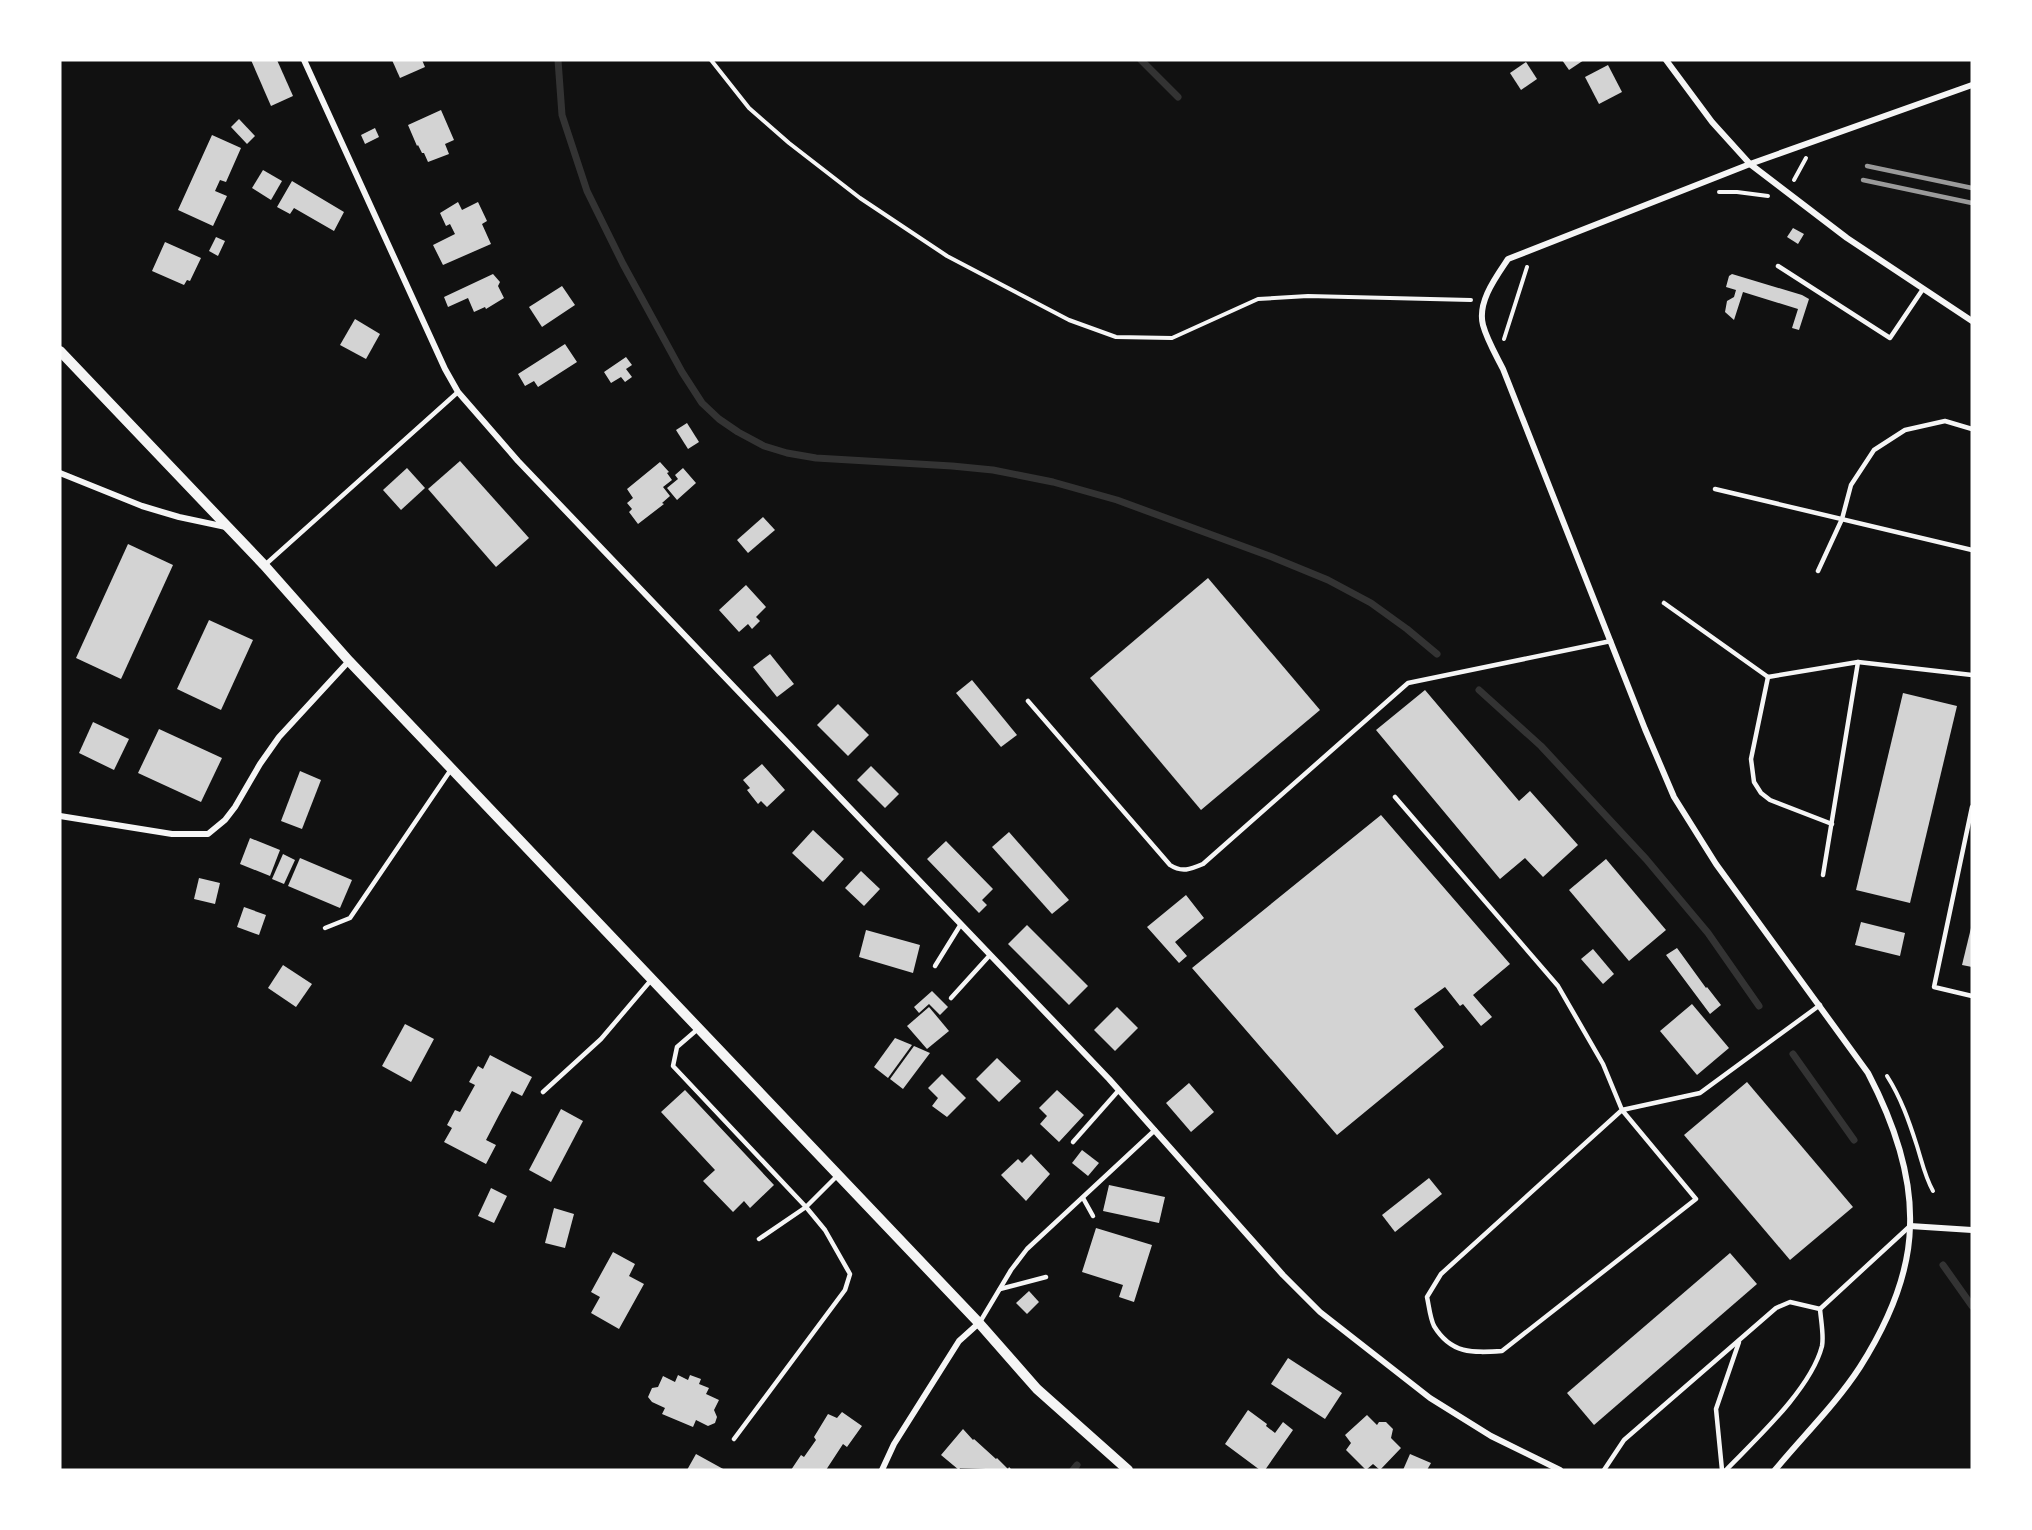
<svg xmlns="http://www.w3.org/2000/svg" width="2032" height="1530" viewBox="0 0 2032 1530" font-family="Lato,sans-serif">
  <style>
    .lines { fill: none; stroke-linecap: round; stroke-linejoin: round }
    .stream { stroke: #333; stroke-width: 7 }
    .building { fill: #d3d3d3 }
    .path { stroke: #f5f5f5; stroke-width: 4 }
    .service { stroke: #f5f5f5; stroke-width: 4.5 }
    .minor { stroke: #f5f5f5; stroke-width: 6 }
    .tertiary { stroke: #f5f5f5; stroke-width: 10 }
    .rail { stroke: #9a9a9a; stroke-width: 4.5 }
  </style>
  <rect width="100%" height="100%" fill="#111"/>
  <g class="lines">
    <g class="stream">
      <path d="M558 60 562 115 587 191 623 264 682 372 702 403 719 419 738 432 764 446 787 453 816 458 952 466 993 470 1053 482 1117 500 1272 557 1328 580 1371 603 1407 629 1437 654"/>
      <path d="M1141 60 1178 97"/>
      <path d="M1479 690 1541 746 1646 859 1708 933 1759 1006"/>
      <path d="M1793 1054 1854 1140"/>
      <path d="M1943 1265 1972 1306"/>
      <path d="M1073 1470 1077 1465"/>
    </g>
  </g>
  <g class="building">
    <path d="M251 60H277L293 96 271 106Z"/>
    <path d="M392 60H422L425 67 400 78Z"/>
    <path d="M1562 60H1584L1569 70Z"/>
    <path d="M1526 62 1537 79 1521 90 1510 73Z"/>
    <path d="M1608 65 1622 92 1599 104 1585 77Z"/>
    <path d="M441 110 454 140 445 144 449 154 428 162 424 153H422L418 145 417 146 408 125Z"/>
    <path d="M239 119 255 136 247 144 231 127Z"/>
    <path d="M375 128 379 137 365 144 361 135Z"/>
    <path d="M212 135 241 148 226 182 220 180 215 191 227 196 213 226 178 210Z"/>
    <path d="M263 170 282 181 271 200 252 188Z"/>
    <path d="M292 181 344 212 334 231 294 208 290 214 277 207Z"/>
    <path d="M458 202 462 210 478 202 487 221 482 224 491 244 443 265 433 245 455 234 450 224 446 226 440 213Z"/>
    <path d="M1793 228 1804 234 1798 244 1787 237Z"/>
    <path d="M216 237 225 241 218 256 209 251Z"/>
    <path d="M165 242 201 258 190 281 187 280 184 285 152 271Z"/>
    <path d="M493 274 500 282 498 286 504 298 486 309 485 307 474 312 468 298 448 307 444 297Z"/>
    <path d="M1732 274 1802 295 1809 299 1799 330 1792 328 1798 309 1743 292 1734 320 1725 312 1727 301 1734 297 1736 290 1726 287 1729 276Z"/>
    <path d="M562 286 575 305 542 327 529 307Z"/>
    <path d="M355 319 380 334 366 359 340 345Z"/>
    <path d="M565 344 577 362 538 387 534 381 525 386 518 374Z"/>
    <path d="M626 357 632 365 626 369 632 377 625 382 621 377 611 383 604 372Z"/>
    <path d="M687 423 699 442 688 449 676 430Z"/>
    <path d="M460 461 529 538 496 567 428 489Z"/>
    <path d="M660 462 669 472 667 473 672 480 663 487 670 496 662 503 664 504 638 524 629 512 632 509 627 503 633 498 627 489Z"/>
    <path d="M407 468 425 488 401 510 383 490Z"/>
    <path d="M683 468 696 483 677 500 667 488 678 479 675 475Z"/>
    <path d="M763 517 775 530 748 553 737 540Z"/>
    <path d="M128 544 173 565 121 679 76 658Z"/>
    <path d="M1208 578 1320 710 1201 810 1090 678Z"/>
    <path d="M746 585 766 607 756 617 760 621 752 629 748 624 739 632 719 610Z"/>
    <path d="M209 620 253 640 221 710 177 689Z"/>
    <path d="M770 654 794 684 777 697 753 667Z"/>
    <path d="M972 680 1017 735 1001 747 956 693Z"/>
    <path d="M1425 690 1519 801 1530 791 1578 845 1543 877 1525 858 1500 879 1376 730Z"/>
    <path d="M1903 693 1957 706 1910 903 1856 890Z"/>
    <path d="M838 704 869 735 848 756 817 725Z"/>
    <path d="M93 722 129 739 114 770 79 753Z"/>
    <path d="M159 729 222 758 201 802 138 773Z"/>
    <path d="M762 764 785 790 767 807 761 801 758 804 747 790 750 788 743 780Z"/>
    <path d="M871 766 899 794 885 808 857 780Z"/>
    <path d="M300 771 321 780 302 829 281 821Z"/>
    <path d="M1381 815 1510 964 1473 995 1492 1017 1481 1026 1463 1004 1460 1006 1445 987 1414 1009 1444 1047 1337 1135 1192 968Z"/>
    <path d="M813 830 844 859 823 882 792 853Z"/>
    <path d="M1009 832 1069 900 1052 914 992 847Z"/>
    <path d="M250 838 280 850 270 876 240 864Z"/>
    <path d="M946 841 993 889 982 900 987 905 979 913 927 859Z"/>
    <path d="M283 854 295 860 284 884 272 879Z"/>
    <path d="M300 858 352 880 340 908 288 886Z"/>
    <path d="M1606 859 1666 930 1629 961 1569 890Z"/>
    <path d="M861 871 880 889 864 906 845 888Z"/>
    <path d="M199 878 220 883 215 904 194 899Z"/>
    <path d="M1186 895 1204 918 1175 942 1187 956 1179 963 1147 927Z"/>
    <path d="M244 907 266 915 259 935 237 927Z"/>
    <path d="M1861 922 1905 933 1900 956 1855 945Z"/>
    <path d="M1027 925 1088 986 1069 1005 1008 944Z"/>
    <path d="M1971 928H1972V967L1962 965Z"/>
    <path d="M866 930 920 945 913 973 859 957Z"/>
    <path d="M1677 948 1706 988 1707 987 1721 1005 1710 1014 1666 955Z"/>
    <path d="M1593 949 1614 974 1603 984 1581 959Z"/>
    <path d="M283 965 312 984 296 1007 268 988Z"/>
    <path d="M932 991 948 1007 940 1015 929 1004 919 1013 914 1007Z"/>
    <path d="M1692 1004 1729 1048 1697 1075 1660 1031Z"/>
    <path d="M929 1007 949 1031 927 1049 907 1026Z"/>
    <path d="M1117 1007 1138 1028 1115 1051 1094 1030Z"/>
    <path d="M405 1024 434 1039 411 1082 382 1066Z"/>
    <path d="M895 1038 912 1045 888 1078 874 1067Z"/>
    <path d="M914 1046 930 1053 903 1089 890 1079Z"/>
    <path d="M490 1055 532 1077 522 1096 512 1091 499 1115 486 1140 496 1145 486 1164 444 1142 452 1128 447 1125 455 1110 460 1112 475 1085 469 1082 478 1066 483 1069Z"/>
    <path d="M997 1058 1021 1081 999 1102 976 1079Z"/>
    <path d="M942 1074 966 1098 947 1117 932 1106 938 1098 928 1088Z"/>
    <path d="M1747 1082 1853 1207 1790 1260 1684 1135Z"/>
    <path d="M1189 1083 1214 1112 1191 1132 1166 1103Z"/>
    <path d="M685 1090 774 1185 750 1208 744 1201 733 1212 703 1181 715 1170 661 1112Z"/>
    <path d="M1057 1090 1084 1115 1059 1142 1040 1124 1047 1116 1039 1108Z"/>
    <path d="M561 1109 583 1121 551 1182 529 1170Z"/>
    <path d="M1082 1150 1099 1163 1088 1176 1072 1163Z"/>
    <path d="M1031 1154 1050 1174 1026 1201 1001 1175 1018 1159 1022 1163Z"/>
    <path d="M1429 1178 1442 1194 1395 1232 1382 1215Z"/>
    <path d="M1109 1185 1165 1197 1159 1223 1103 1211Z"/>
    <path d="M491 1188 507 1196 494 1223 478 1216Z"/>
    <path d="M554 1208 574 1214 565 1248 545 1243Z"/>
    <path d="M1096 1228 1152 1245 1134 1302 1119 1297 1123 1285 1082 1272Z"/>
    <path d="M613 1252 635 1264 629 1276 644 1284 619 1329 591 1313 600 1297 591 1292Z"/>
    <path d="M1730 1253 1757 1284 1594 1425 1567 1393Z"/>
    <path d="M1029 1291 1039 1302 1027 1314 1016 1303Z"/>
    <path d="M1288 1358 1342 1393 1325 1419 1271 1384Z"/>
    <path d="M678 1375 688 1380 690 1375 701 1379 699 1384 709 1388 706 1394 719 1400 714 1410 717 1417 715 1423 708 1426 696 1420 693 1427 662 1414 665 1408 652 1402 648 1397 652 1388 658 1387 663 1376 675 1382Z"/>
    <path d="M1248 1410 1267 1424 1266 1426 1275 1433 1283 1422 1293 1430 1265 1470H1260L1225 1444Z"/>
    <path d="M842 1412 862 1426 847 1447 843 1444 826 1470H791L801 1455 804 1457 816 1440 814 1437 828 1414 837 1418Z"/>
    <path d="M1367 1415 1377 1425 1379 1422H1386L1393 1429 1391 1438 1401 1448 1380 1470 1373 1464 1366 1470 1346 1450 1351 1443 1345 1435Z"/>
    <path d="M963 1429 973 1440 974 1439 996 1459 997 1458 1008 1469 1009 1467 1012 1470 960 1468 959 1470 941 1455Z"/>
    <path d="M696 1454 725 1470H687Z"/>
    <path d="M1410 1454 1431 1463 1427 1470H1403Z"/>
  </g>
  <g class="lines">
    <g class="path">
      <path d="M711 60 749 108 789 143 860 198 947 256 1069 320 1116 337 1172 338 1258 299 1308 296 1471 300"/>
      <path d="M1794 180 1806 158"/>
      <path d="M1719 192H1737L1768 196"/>
      <path d="M1504 339 1527 267"/>
      <path d="M1887 1076C1901 1098 1909 1121 1917 1146 1922 1162 1925 1177 1933 1191"/>
    </g>
    <g class="service">
      <path d="M1778 266 1890 338 1923 289"/>
      <path d="M1715 489 1972 550"/>
      <path d="M266 564 458 392"/>
      <path d="M1818 571 1842 519 1851 485 1874 450 1905 430 1945 421 1972 429"/>
      <path d="M1664 603 1768 677 1858 662"/>
      <path d="M1768 677 1751 759 1754 782 1761 793 1770 800 1832 824"/>
      <path d="M1028 701 1170 865C1182 873 1191 869 1203 864L1408 683 1611 641"/>
      <path d="M1395 797 1558 986 1603 1064 1622 1110 1696 1199 1502 1351C1472 1353 1451 1354 1434 1326 1430 1318 1429 1306 1427 1297L1441 1274 1622 1110 1700 1093 1820 1005"/>
      <path d="M1972 807 1934 987 1972 996"/>
      <path d="M1823 875 1858 662 1972 675"/>
      <path d="M325 928 350 918 452 768"/>
      <path d="M935 966 961 924"/>
      <path d="M951 998 990 955"/>
      <path d="M699 1028 677 1047 673 1066 806 1207 825 1230 850 1274 845 1290 734 1439"/>
      <path d="M543 1092 601 1039 652 979"/>
      <path d="M1073 1142 1119 1090"/>
      <path d="M1083 1198 1093 1216"/>
      <path d="M759 1239 806 1207 838 1175"/>
      <path d="M1000 1289 1046 1277"/>
      <path d="M1820 1309 1910 1226"/>
      <path d="M980 1322 1011 1270 1027 1249 1155 1130"/>
      <path d="M1604 1470 1624 1440 1776 1308 1790 1302 1820 1309"/>
      <path d="M1722 1470 1716 1409 1739 1342"/>
      <path d="M1726 1470C1756 1439 1811 1389 1822 1346 1824 1336 1821 1321 1820 1309"/>
    </g>
    <g class="minor">
      <path d="M304 60 445 369 458 392 518 461 1109 1079 1283 1275 1320 1312 1430 1398 1491 1436 1560 1470"/>
      <path d="M1666 60 1712 122 1750 164 1847 238 1972 321"/>
      <path d="M60 473 142 506 179 517 226 527"/>
      <path d="M60 816 172 834H208L225 820 235 807 260 764 279 737 349 661"/>
      <path d="M1910 1226 1972 1230"/>
      <path d="M882 1470 894 1444 959 1341 979 1323"/>
      <path d="M1775 1470C1803 1436 1836 1404 1860 1367 1886 1326 1909 1276 1910 1226 1912 1173 1892 1119 1868 1073L1716 864 1674 797 1645 729 1503 369C1496 355 1487 340 1483 325 1477 302 1496 277 1508 259L1750 164 1972 85"/>
    </g>
    <path class="tertiary" d="M60 351 264 565 349 661 979 1323 1037 1389 1128 1470"/>
    <g class="rail">
      <path d="M1867 166 1972 188"/>
      <path d="M1863 180 1972 203"/>
    </g>
  </g>
  <rect width="2032" height="1530" fill="none" stroke="#ffffff" stroke-width="123"/>
</svg>
